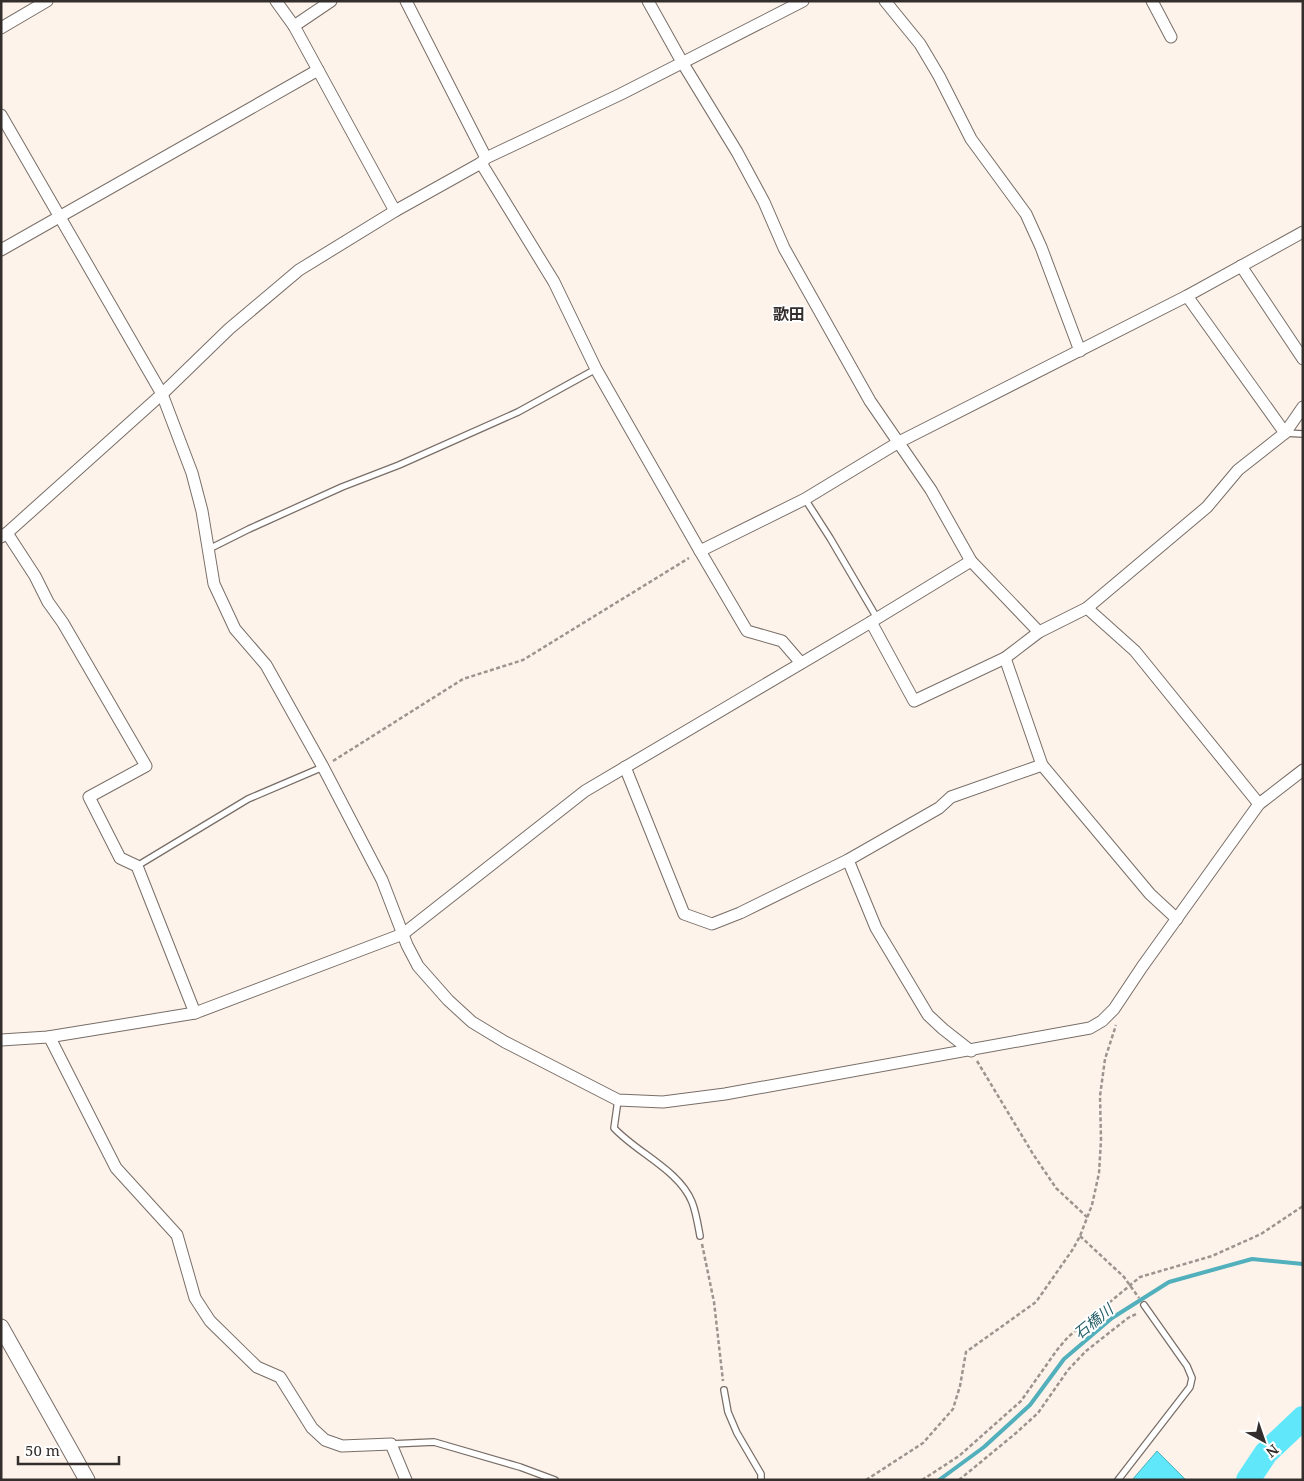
<svg xmlns="http://www.w3.org/2000/svg" width="1304" height="1481" viewBox="0 0 1304 1481" font-family="'Noto Serif','Noto Sans JP',serif">
  <style>
    .water { fill: #60e7fa; stroke: #52b0bc }
    .lines { fill: none; stroke-linecap: round; stroke-linejoin: round }
    .stream { stroke: #52b0bc; stroke-width: 4 }
    .river { stroke: #60e7fa; stroke-width: 24 }
    .lane-casing { stroke: #786e67; stroke-width: 8 }
    .street-casing { stroke: #786e67; stroke-width: 13 }
    .secondary-casing { stroke: #786e67; stroke-width: 17 }
    .path { stroke: #9c948f; stroke-width: 2.5; stroke-dasharray: 4 2.5; stroke-linecap: butt }
    .lane { stroke: #fff; stroke-width: 5.5 }
    .street { stroke: #fff; stroke-width: 11 }
    .secondary { stroke: #fff; stroke-width: 15 }
    .labels { text-anchor: middle; dominant-baseline: central; stroke-width: 4; stroke-linejoin: round; paint-order: stroke }
    .water-label { font-size: 15px; font-style: italic; fill: #276068; stroke: #fff }
    .quarter-label { font-size: 16px; font-weight: bold; fill: #332e2c; stroke: #fff }
  </style>
  <rect width="100%" height="100%" fill="#fef3eb"/>
  <path class="water" d="M1157 1451 1186 1480H1132Z"/>
  <g class="lines">
    <path class="stream" d="M939 1480 984 1447 1030 1405 1064 1359 1112 1318 1169 1282 1252 1259 1303 1264"/>
    <path class="river" d="M1248 1480 1266 1453 1303 1418"/>
    <defs>
      <g id="lane">
        <path d="M1285 433 1303 434"/>
        <path d="M805 499 830 538 877 618"/>
        <path d="M207 550 249 529 342 487 399 465 518 412 596 369"/>
        <path d="M137 866 248 799 323 767"/>
        <path d="M618 1100 614 1128C637 1153 679 1170 692 1202 696 1212 698 1225 700 1236"/>
        <path d="M724 1390 728 1412 737 1433 761 1474V1480"/>
        <path d="M391 1444 434 1442 520 1467 555 1480"/>
        <path d="M1118 1480 1190 1387 1192 1378 1187 1366 1144 1305"/>
      </g>
      <g id="street">
        <path d="M276 1 294 26 395 211"/>
        <path d="M406 1 486 158"/>
        <path d="M648 1 682 62 737 152 764 202 784 248 870 401 931 490 971 561 1039 632"/>
        <path d="M885 1 920 44 939 76 971 139 1026 214 1041 247 1080 351"/>
        <path d="M1152 1 1171 37"/>
        <path d="M294 26 331 1"/>
        <path d="M1 28 47 1"/>
        <path d="M1 115 162 394 192 473 202 511 214 584 235 629 266 665 323 767 382 880 407 945 418 966 448 1000 472 1022 505 1042 618 1100 663 1102 725 1094 1090 1028 1102 1021 1114 1009 1142 967 1259 804 1303 770"/>
        <path d="M1 250 318 70"/>
        <path d="M1241 266 1303 359"/>
        <path d="M1187 296 1285 433"/>
        <path d="M7 533 35 576 48 602 63 623 146 766 89 797 120 858 137 866 195 1013"/>
        <path d="M1 537 7 533 162 394 229 329 299 270 395 211 481 163"/>
        <path d="M700 551 805 499 899 442 1187 296 1303 232"/>
        <path d="M1087 608 1207 507 1238 470 1285 433 1303 407"/>
        <path d="M871 622 914 701 1005 658 1039 632 1087 608 1135 651 1259 804"/>
        <path d="M1005 658 1042 765 1150 894 1177 919"/>
        <path d="M801 663 782 641 747 631 700 551 596 369 554 282 481 163 486 158 621 94 803 1"/>
        <path d="M625 767 684 914 712 924 740 913 848 860 939 808 951 797 1042 765"/>
        <path d="M848 860 876 928 928 1015 943 1029 971 1051"/>
        <path d="M48 1037 50 1038 116 1168 177 1235 195 1298 210 1321 257 1367 280 1377 312 1428 325 1440 342 1446 391 1444 406 1480"/>
        <path d="M1 1040 48 1037 195 1013 403 934 585 791 871 622 971 561"/>
      </g>
      <path id="secondary" d="M1 1327 87 1480"/>
    </defs>
    <use href="#lane" class="lane-casing"/>
    <use href="#street" class="street-casing"/>
    <use href="#secondary" class="secondary-casing"/>
    <g class="path">
      <path d="M333 761 463 679 523 660 689 558"/>
      <path d="M977 1061 1033 1154 1056 1188 1088 1218"/>
      <path d="M1080 1236 1124 1277 1139 1298"/>
      <path d="M702 1244 714 1302 723 1381"/>
      <path d="M866 1480 923 1443 953 1409 960 1386 966 1352 1036 1302 1073 1249 1080 1236 1092 1205 1099 1173 1101 1140 1100 1096 1105 1059 1116 1025"/>
      <path d="M922 1480 959 1456 1021 1401 1057 1350 1068 1337 1140 1277 1212 1256 1261 1234 1303 1206"/>
      <path d="M959 1480 1016 1433 1038 1413 1068 1370 1086 1351 1128 1318 1138 1313"/>
    </g>
    <use href="#lane" class="lane"/>
    <use href="#street" class="street"/>
    <use href="#secondary" class="secondary"/>
  </g>
  <g class="labels">
    <g class="water-label">
      <text transform="translate(1093 1321) rotate(-39)">石橋川</text>
    </g>
    <g class="quarter-label">
      <text x="789" y="314">歌田</text>
    </g>
  </g>
  <rect width="1304" height="1481" fill="none" stroke="#332e2c" stroke-width="5"/>
  <g transform="translate(1264 1441) rotate(140)" stroke="#ffffff" stroke-width="4" paint-order="stroke">
  <path d="M0-4L9 19L0 12L-9 19Z" fill="#332e2c"/>
  <text y="-8" font-size="14" font-weight="bold" text-anchor="middle" fill="#332e2c">N</text>
  </g>
  <path d="M18 1456v8h101v-8" fill="none" stroke="#332e2c" stroke-width="2.5"/>
  <text x="25" y="1456" font-size="15" fill="#332e2c" stroke="#ffffff" stroke-width="4" paint-order="stroke">50 m</text>
</svg>
